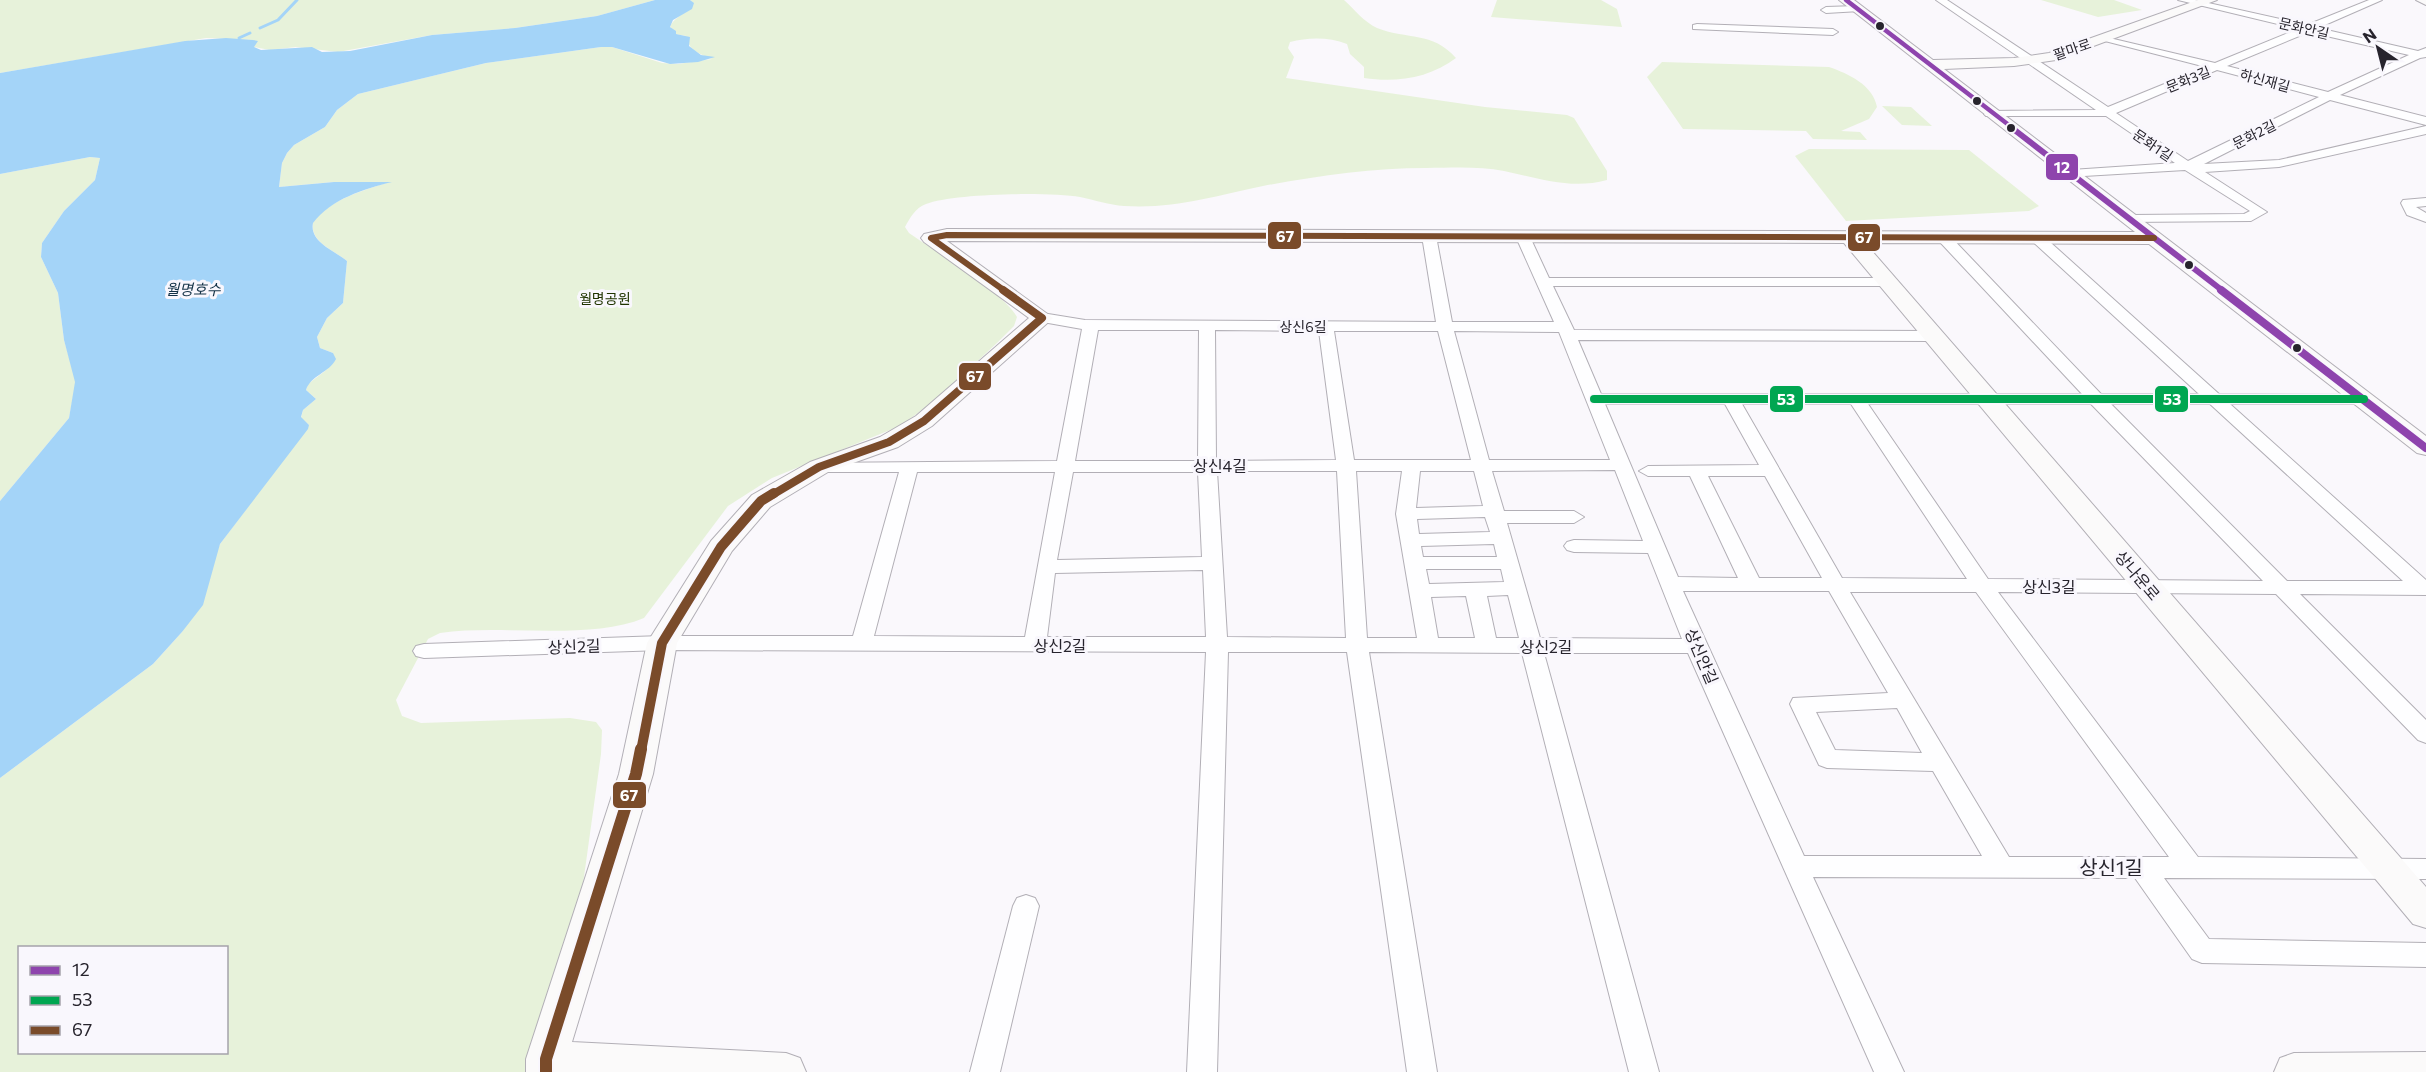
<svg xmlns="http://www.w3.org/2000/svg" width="2426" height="1072" viewBox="0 0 2426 1072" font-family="Commissioner,'Noto Sans KR',sans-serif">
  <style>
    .green { fill: #e7f2da; fill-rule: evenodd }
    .water { fill: #a4d4f8 }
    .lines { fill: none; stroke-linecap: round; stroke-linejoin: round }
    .stream { stroke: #a4d4f8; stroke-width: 3 }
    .street-casing { stroke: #b2afb6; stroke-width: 2 }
    .secondary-casing { stroke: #b2afb6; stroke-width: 2 }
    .street { fill: #fefeff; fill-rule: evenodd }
    .secondary { fill: #fbfafa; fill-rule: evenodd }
    .bus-1-far2-casing { stroke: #f9f7fd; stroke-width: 7 }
    .bus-1-far1-casing { stroke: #f9f7fd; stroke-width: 9 }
    .bus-1-casing { stroke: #f9f7fd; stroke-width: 11 }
    .bus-2-casing { stroke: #f9f7fd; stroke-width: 11 }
    .bus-3-far3-casing { stroke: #f9f7fd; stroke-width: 9 }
    .bus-3-far2-casing { stroke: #f9f7fd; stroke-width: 11 }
    .bus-3-far1-casing { stroke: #f9f7fd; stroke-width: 14 }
    .bus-3-casing { stroke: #f9f7fd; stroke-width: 16 }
    .bus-1-far2 { stroke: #8e44ad; stroke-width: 4.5 }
    .bus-1-far1 { stroke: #8e44ad; stroke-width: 6 }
    .bus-1 { stroke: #8e44ad; stroke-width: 8 }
    .bus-2 { stroke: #00a651; stroke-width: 8 }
    .bus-3-far3 { stroke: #7a4b2a; stroke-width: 6 }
    .bus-3-far2 { stroke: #7a4b2a; stroke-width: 8 }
    .bus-3-far1 { stroke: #7a4b2a; stroke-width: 10 }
    .bus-3 { stroke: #7a4b2a; stroke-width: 12 }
    .bus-dot { fill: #27242d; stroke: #f9f7fd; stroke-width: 2 }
    .labels { text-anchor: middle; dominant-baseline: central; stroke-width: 6; stroke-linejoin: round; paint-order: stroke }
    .far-street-label { font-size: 14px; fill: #27242d; stroke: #f9f7fd }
    .far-park-label { font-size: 14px; fill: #203400; stroke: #f9f7fd }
    .far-water-label { font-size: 15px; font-style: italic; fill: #153348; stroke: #f9f7fd }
    .street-label { font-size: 16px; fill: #27242d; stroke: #f9f7fd }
    .near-street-label { font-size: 20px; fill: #27242d; stroke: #f9f7fd }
    .line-badge { stroke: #f9f7fd; stroke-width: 2 }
    .badge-label { font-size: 16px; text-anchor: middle; font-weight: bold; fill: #fff }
  </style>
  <rect width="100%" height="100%" fill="#faf8fc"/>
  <g class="green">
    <path d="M0 0H655L597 16 515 28 432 35 338 52 296 47 270 50 254 47 253 40 206 38 0 73Z"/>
    <path d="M690 0H1344C1354 9 1364 22 1377 28 1408 40 1432 31 1456 58 1430 78 1396 83 1364 78V67L1350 54 1347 44C1329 37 1309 37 1290 42L1288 48 1294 57 1286 78 1485 107 1567 115 1574 118 1607 171V180C1571 190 1538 178 1504 171 1479 166 1451 168 1426 168 1373 168 1316 176 1263 186 1214 196 1176 209 1124 206 1109 205 1095 200 1080 197 1050 192 953 193 926 204 915 208 910 218 905 227L909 233C935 251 1003 292 1017 317L1014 326 998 342 937 399 900 426 772 478 728 506 644 618C589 641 502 624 440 633L428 639 396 700 402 716 421 723 570 718 596 722 602 730 601 754 557 1072H0V778L153 664 182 632 220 544 309 425 301 418 303 410 316 399 306 390 308 384 325 371 333 353 320 348 317 337 327 318 343 303 347 261C335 251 309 242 313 222 331 199 362 191 389 182H334L279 187 282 163 287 153 294 145 325 127 337 110 358 94 486 63 601 47H612L662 63 678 64 712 59C698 53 689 51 686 36L675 34 670 26C676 16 687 13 693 3ZM20 948H226V1052H20Z"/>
    <path d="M1497 0H1601L1617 9 1622 27 1491 17Z"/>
    <path d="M2041 0H2114L2142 10 2098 17Z"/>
    <path d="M1662 62 1829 67C1849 74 1873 85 1877 107L1869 119 1841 131 1860 132 1867 140 1813 139 1806 131 1683 129 1647 77Z"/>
    <path d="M1882 106 1911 107 1932 126 1902 125Z"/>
    <path d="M1809 149 1969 150 2039 206 2029 211 1846 221 1795 156Z"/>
    <path d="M90 157 100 158 95 180 64 211 42 243 41 257 58 293 64 340 76 382 69 418 0 501V174Z"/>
  </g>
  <path class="water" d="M655 0H690L694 3 692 9 673 20 670 27 676 31V34L690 37 689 46 701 55 715 57 698 62 670 64 612 47H601L486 63 358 94 337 110 325 127 294 145 287 153 282 163 279 187 334 182H392C364 189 331 199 313 223 309 242 335 251 347 261L343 303 327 318 317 337 320 348 333 353 336 359C329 373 311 375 306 390L316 399 303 410 301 417 309 425 308 429 220 544 203 605 182 632 153 664 0 778V501L69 418 75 382 64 340 58 293 41 257 42 243 64 211 95 180 100 158 90 157 0 174V73L185 41 226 38 253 40 258 41 254 47 261 50 312 47 322 52 350 51 432 35 515 28 597 16Z"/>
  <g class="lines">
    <g class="stream">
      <path d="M260 28 278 20 297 0"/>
      <path d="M239 38 250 33"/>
    </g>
    <defs>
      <g id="street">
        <path d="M1936 0H1947L2108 107 2206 67 2101 40V36L2215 63 2298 29 2178 0H2195L2307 25 2369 0H2382L2318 28 2418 51 2426 48V57L2420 58 2340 95 2426 117V125L2330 100 2204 164 2279 160 2426 126V134L2279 167 2205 172 2267 212 2251 221 2126 222 2124 219 2131 215 2244 214 2250 211 2185 170 2067 177V171L2071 170 2175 163 2106 116H1986L1984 114 1990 111 2096 110ZM2309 32 2409 55 2328 92 2227 66ZM2217 70 2319 97 2188 161 2116 113Z"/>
        <path d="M1857 6 1862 9 1860 11 1826 13 1821 10 1826 7Z"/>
        <path d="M1697 24 1833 29 1838 32 1833 35 1693 29V25Z"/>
        <path d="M2426 198V206L2416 207 2426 213V222L2407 215 2401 203 2403 200Z"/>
        <path d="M1429 232 1436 236 1452 322H1554L1516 237 1523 233 1530 237 1549 278H1888L1895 282 1888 286H1553L1574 330 1934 331 1942 336 1934 341 1578 340 1601 394H2082L1938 240 1936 237 1943 233 1948 234 2101 394H2199L2031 240 2029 237 2036 233 2041 234 2219 394 2370 395 2372 399 2370 403 2364 404H2230L2426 580V595L2300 594 2426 720V743L2418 740 2276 594 1998 592 2198 857 2426 859V879L2164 878 2209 939 2426 943V967L2202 963 2192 959 2135 878 1813 877 1904 1072H1874L1688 653H1544L1659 1072H1629L1522 653 1369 652 1437 1072H1407L1347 652H1228L1217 1072H1187L1206 652 662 650 424 658 416 656 413 651 416 646 424 644 662 636H853L899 472H819L813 471 810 467 813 463 1057 461 1082 329 1037 321 1034 318 1037 315 1042 313 1085 320 1436 322 1422 236ZM1098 330H1199L1198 461H1075ZM1215 330 1319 331 1336 460 1216 461ZM1334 331H1438L1471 460H1354ZM1454 331 1559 332 1610 460H1489ZM1605 404H1725L1759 465 1648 466 1639 471 1648 476H1690L1738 578 1678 577ZM1742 404H1851L1967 579 1842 578ZM1868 404H2091L2263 581 1988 579ZM2111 404H2210L2403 581H2287ZM1615 470 1643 541 1574 540 1567 542 1564 546 1567 550 1574 552 1648 553 1682 639 1540 638 1507 523H1574L1584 517 1574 511H1504L1492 471ZM1217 471H1337L1346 638 1227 637ZM1356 471H1402L1396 514 1417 638H1367ZM1420 471H1474L1483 506 1416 508ZM917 472H1055L1025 637 874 636ZM1073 472H1198L1202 557 1057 560ZM1708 476H1765L1822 578H1759ZM1485 517 1490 532 1419 534 1417 519ZM1494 544 1497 557H1423L1421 546ZM1426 569H1501L1504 582 1429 584ZM1203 570 1206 637H1047L1055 573ZM1683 591H1829L1888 693 1793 698 1790 704 1819 765 1827 768 1933 771 1982 856H1804ZM1850 592H1976L2169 857H2009ZM1508 595 1519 638H1496L1487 596ZM1466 596 1475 638H1438L1431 597ZM1897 708 1922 753 1835 750 1816 712Z"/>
        <path d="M1026 895 1035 898 1039 906 1000 1072H970L1013 906 1017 898Z"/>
      </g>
      <g id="secondary">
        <path d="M1839 0H1854L1933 60 2014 58 2049 53 2198 0H2217L2056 60 2014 66 1944 69 2426 436V455L2417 453 2149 244 1865 243 2426 887V928L2413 924 1844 243 947 241 1053 318 932 426 898 447 828 472 770 507 732 551 677 643 653 774 572 1042 786 1053 800 1058 806 1072H526V1059L619 774 647 643 711 541 752 495 810 462 880 437 916 416 1029 318 924 242 921 238 924 234 947 229 2135 232Z"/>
        <path d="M2416 0H2426V5Z"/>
        <path d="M2426 1052V1072H2274L2280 1058 2294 1053Z"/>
      </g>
    </defs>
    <use href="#street" class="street-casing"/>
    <use href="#secondary" class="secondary-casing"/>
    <use href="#street" class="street"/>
    <use href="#secondary" class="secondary"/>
    <defs>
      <path id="bus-1-far2" d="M1846 0 2014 129"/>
      <path id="bus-1-far1" d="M2012 128 2223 291"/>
      <path id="bus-1" d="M2221 290 2426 448"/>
      <path id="bus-2" d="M1594 399H2364"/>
      <path id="bus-3-far3" d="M1005 291 931 238 947 235 2154 238"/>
      <path id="bus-3-far2" d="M772 495 819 467 889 442 924 421 1042 318 1003 290"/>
      <path id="bus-3-far1" d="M641 751 662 643 721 547 761 501 774 493"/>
      <path id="bus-3" d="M546 1072V1059L636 774 641 749"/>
    </defs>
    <use href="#bus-1-far2" class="bus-1-far2-casing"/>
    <use href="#bus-1-far1" class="bus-1-far1-casing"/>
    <use href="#bus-1" class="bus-1-casing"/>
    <use href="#bus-2" class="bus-2-casing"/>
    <use href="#bus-3-far3" class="bus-3-far3-casing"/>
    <use href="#bus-3-far2" class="bus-3-far2-casing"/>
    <use href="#bus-3-far1" class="bus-3-far1-casing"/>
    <use href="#bus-3" class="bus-3-casing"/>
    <use href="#bus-1-far2" class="bus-1-far2"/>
    <use href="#bus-1-far1" class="bus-1-far1"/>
    <use href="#bus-1" class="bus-1"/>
    <use href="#bus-2" class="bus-2"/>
    <use href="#bus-3-far3" class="bus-3-far3"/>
    <use href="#bus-3-far2" class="bus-3-far2"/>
    <use href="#bus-3-far1" class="bus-3-far1"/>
    <use href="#bus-3" class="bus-3"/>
  </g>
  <g class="bus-dot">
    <circle cx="1880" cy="26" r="5"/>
    <circle cx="1977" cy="101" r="5"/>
    <circle cx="2011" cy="128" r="5"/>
    <circle cx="2189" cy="265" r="5"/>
    <circle cx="2297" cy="348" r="5"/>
  </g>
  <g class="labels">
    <g class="far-street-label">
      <text transform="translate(2304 28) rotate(13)">문화안길</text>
      <text transform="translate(2072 49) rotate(-19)">팔마로</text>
      <text transform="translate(2188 79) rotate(-22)">문화3길</text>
      <text transform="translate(2265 80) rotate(15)">하신재길</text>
      <text transform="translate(2254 134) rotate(-27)">문화2길</text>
      <text transform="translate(2153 145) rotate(34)">문화1길</text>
      <text x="1303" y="326">상신6길</text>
    </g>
    <g class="far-park-label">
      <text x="605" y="298">월명공원</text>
    </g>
    <g class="far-water-label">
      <text x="193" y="289">월명호수</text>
    </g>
    <g class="street-label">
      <text x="1220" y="465">상신4길</text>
      <text transform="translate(2138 575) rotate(50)">상나운로</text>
      <text x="2049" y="586">상신3길</text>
      <text x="1060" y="645">상신2길</text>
      <text transform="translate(574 646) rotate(-2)">상신2길</text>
      <text x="1546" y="646">상신2길</text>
      <text transform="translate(1702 656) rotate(67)">상신안길</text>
    </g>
    <g class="near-street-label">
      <text x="2111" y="867">상신1길</text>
    </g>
  </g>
  <g class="line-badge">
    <rect x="2045" y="153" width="34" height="28" rx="6" fill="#8e44ad"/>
    <rect x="1267" y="221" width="35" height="29" rx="6" fill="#7a4b2a"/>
    <rect x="1847" y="223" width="34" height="29" rx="6" fill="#7a4b2a"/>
    <rect x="958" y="362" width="34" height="29" rx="6" fill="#7a4b2a"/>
    <rect x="1769" y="385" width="35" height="28" rx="6" fill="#00a651"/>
    <rect x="2154" y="385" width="35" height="28" rx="6" fill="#00a651"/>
    <rect x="612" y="781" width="35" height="28" rx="6" fill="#7a4b2a"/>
  </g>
  <g class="badge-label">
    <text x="2062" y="173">12</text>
    <text x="1285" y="242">67</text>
    <text x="1864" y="243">67</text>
    <text x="975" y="382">67</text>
    <text x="1786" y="405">53</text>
    <text x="2172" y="405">53</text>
    <text x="629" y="801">67</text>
  </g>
  <rect x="18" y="946" width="210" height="108" fill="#f9f7fd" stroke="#a5a3aa" stroke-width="1.5"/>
  <rect x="30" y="966" width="30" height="9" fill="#8e44ad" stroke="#a5a3aa" stroke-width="1.5"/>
  <text x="72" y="976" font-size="18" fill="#27242d">12</text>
  <rect x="30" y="996" width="30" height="9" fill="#00a651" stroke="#a5a3aa" stroke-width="1.5"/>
  <text x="72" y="1006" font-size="18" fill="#27242d">53</text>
  <rect x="30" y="1026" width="30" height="9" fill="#7a4b2a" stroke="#a5a3aa" stroke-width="1.5"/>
  <text x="72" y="1036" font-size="18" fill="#27242d">67</text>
  <g transform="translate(2378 48) rotate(325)" stroke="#f9f7fd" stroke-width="4.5" paint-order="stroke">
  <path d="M0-4.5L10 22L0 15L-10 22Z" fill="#27242d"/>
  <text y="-9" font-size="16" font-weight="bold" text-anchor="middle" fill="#27242d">N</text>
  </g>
</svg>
